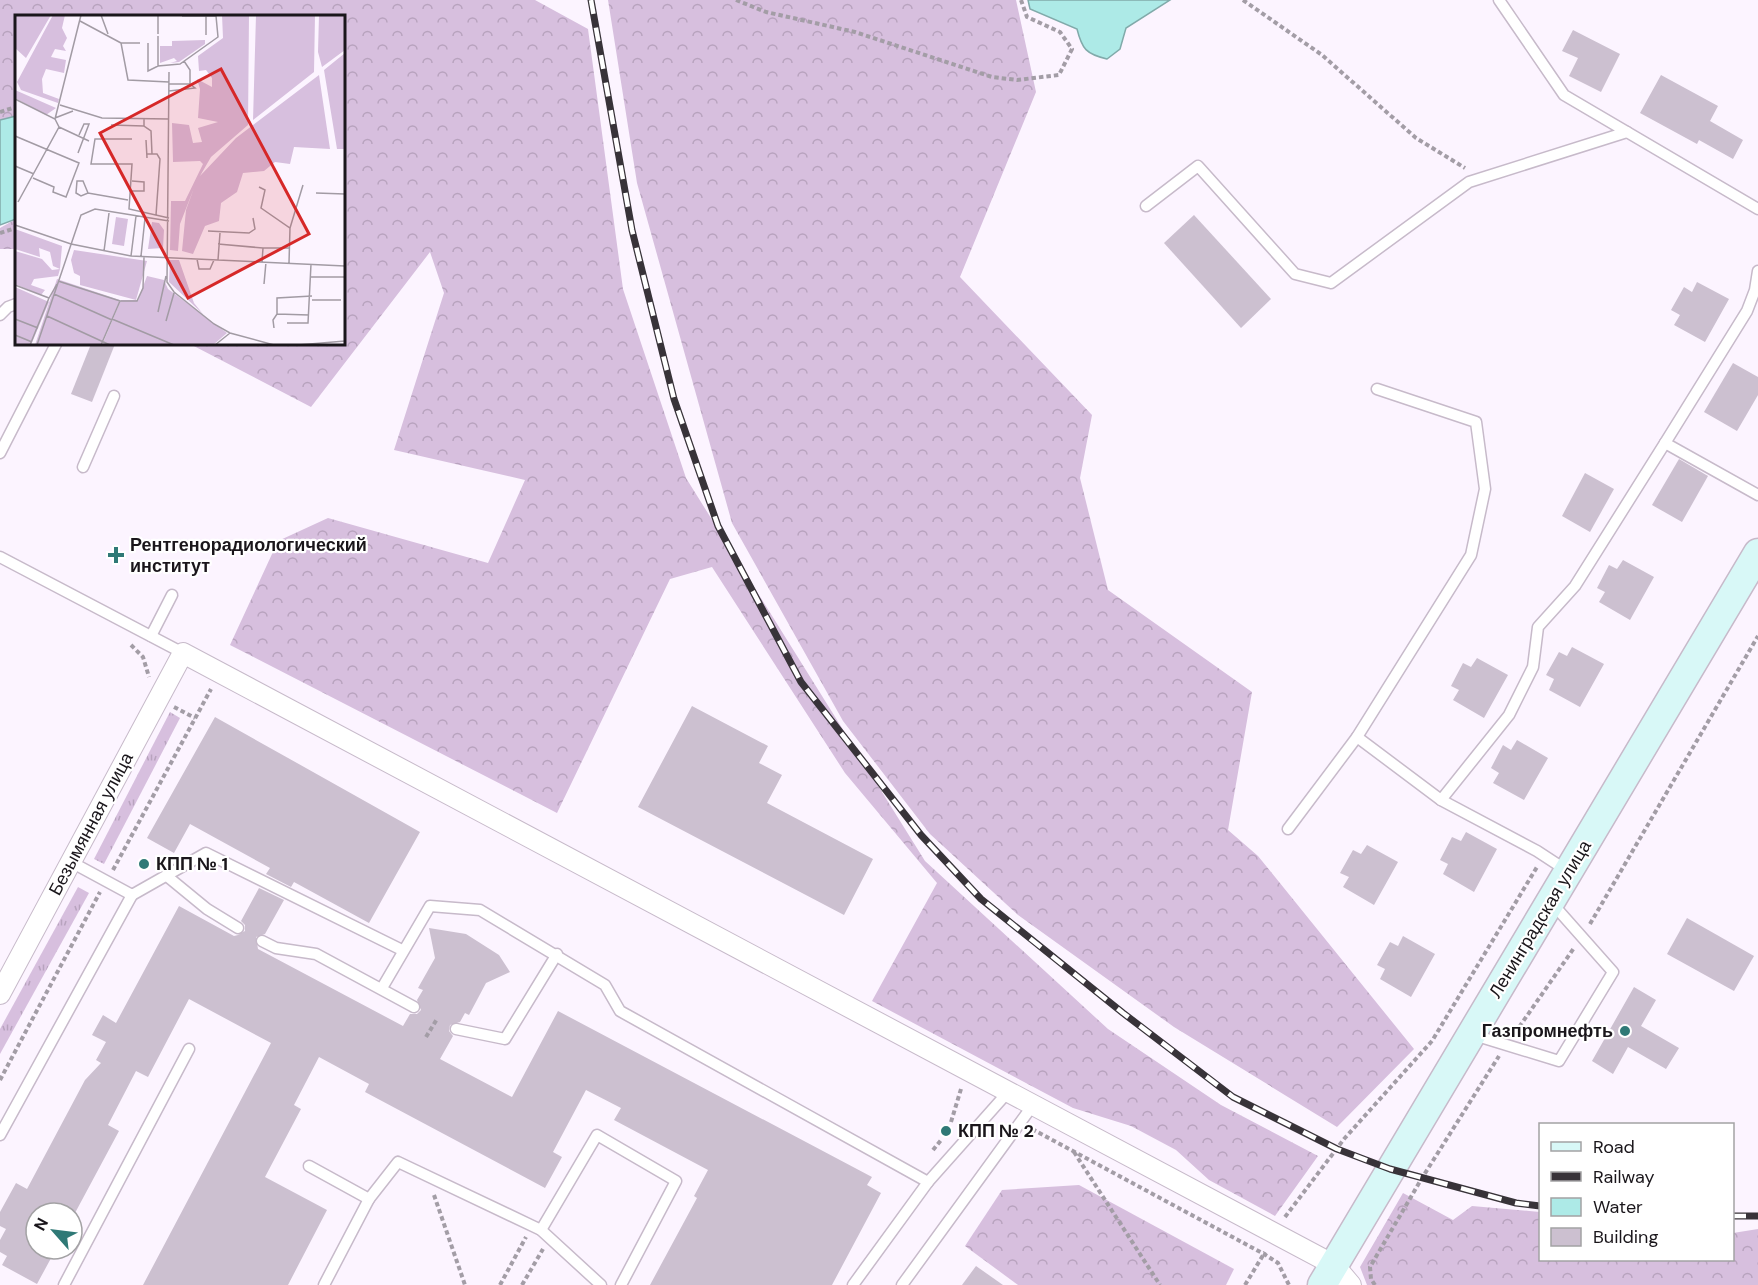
<svg xmlns="http://www.w3.org/2000/svg" width="1758" height="1285" viewBox="0 0 1758 1285" font-family="'DM Sans',sans-serif">
  <style>
    .grass { fill: url(#grass-tufts) }
    .forest { fill: url(#forest-crowns) }
    .water { fill: #adeae7; stroke: #81aaaa; stroke-width: 1.5 }
    .building { fill: #ccc0d0 }
    .lines { fill: none; stroke-linecap: round; stroke-linejoin: round }
    .service-casing { stroke: #c7baca; stroke-width: 13 }
    .minor-casing { stroke: #c7baca; stroke-width: 22 }
    .secondary-casing { stroke: #c7baca; stroke-width: 31 }
    .path { stroke: #a39da6; stroke-width: 4; stroke-dasharray: 4.5 3; stroke-linecap: butt }
    .service { stroke: #fff; stroke-width: 10 }
    .minor { stroke: #fff; stroke-width: 20 }
    .secondary { stroke: #d8f8f7; stroke-width: 28 }
    .rail-casing { stroke: #383339; stroke-width: 7 }
    .rail { stroke: #fff; stroke-width: 4.5; stroke-dasharray: 14; stroke-linecap: butt }
    .poi-dot { fill: #2f7976; stroke: #fff; stroke-width: 2 }
    .labels { text-anchor: middle; dominant-baseline: central; stroke-width: 4.5; stroke-linejoin: round; paint-order: stroke }
    .poi-label { font-size: 18px; font-weight: bold; fill: #1a161b; stroke: #fff; text-anchor: start }
    .street-label { font-size: 18px; fill: #1a161b; stroke: #fff }
    .inset-road { fill: none; stroke: #a29ba4; stroke-width: 1.5 }
    .view { fill: #d62828; fill-opacity: 0.15; stroke: #d62828; stroke-width: 3 }
    .inset-edge { fill: none; stroke: #1a161b; stroke-width: 3 }
  </style>
  <defs>
    <pattern id="grass-tufts" width="24" height="20" patternUnits="userSpaceOnUse" patternTransform="scale(1.5)"><rect width="24" height="20" fill="#d7bfde"/><path d="M3 7l-1-3M5 7V3M7 7l1-3M15 17l-1-3M17 17v-4M19 17l1-3" fill="none" stroke="#b8a3be"/></pattern>
    <pattern id="forest-crowns" width="20" height="18" patternUnits="userSpaceOnUse" patternTransform="scale(1.5)"><rect width="20" height="18" fill="#d7bfde"/><path d="M2 6a3 3 0 1 1 6 0M12 15a3 3 0 1 1 6 0" fill="none" stroke="#b8a3be"/></pattern>
  </defs>
  <rect width="100%" height="100%" fill="#fcf4ff"/>
  <g class="grass">
    <path d="M170 712 180 718 104 864 94 859Z"/>
    <path d="M78 887 89 893 0 1054V1029Z"/>
  </g>
  <g class="forest">
    <path d="M0 0H535L588 29 623 289 686 478 925 861 1108 1029 1221 1105 1318 1156 1275 1216 1209 1180 1176 1150 1131 1126 1073 1108 872 1001 937 883 845 773 712 567 670 579 557 813 230 645 278 541 328 518 488 563 525 480 394 450 444 293 430 252 311 407 190 344H344V16H16V116L0 120Z"/>
    <path d="M608 0H1016L1036 92 960 277 1092 415 1080 478 1108 590 1252 692 1228 830 1258 856 1414 1049 1337 1127 1174 1027 1018 915 930 834 843 721 732 523 637 183Z"/>
    <path d="M16 219V249H0V228Z"/>
    <path d="M1079 1185 1234 1269 1226 1285H1018L965 1246 1002 1190Z"/>
    <path d="M1403 1193 1453 1220 1472 1206 1540 1212V1260H1732L1733 1233 1758 1229V1285H1367L1360 1267Z"/>
  </g>
  <g class="water">
    <path d="M1028 0H1170L1126 28 1120 49 1107 59C1086 54 1082 49 1077 29L1030 9Z"/>
    <path d="M16 116V219L0 225V120Z"/>
  </g>
  <g class="building">
    <path d="M1573 30 1620 54 1601 92 1569 76 1578 58 1562 51Z"/>
    <path d="M1661 75 1718 106 1710 121 1743 140 1733 159 1699 140 1697 144 1640 113Z"/>
    <path d="M1194 215 1271 299 1241 328 1164 243Z"/>
    <path d="M1697 282 1729 299 1705 342 1674 325 1680 315 1671 310 1684 287 1692 292Z"/>
    <path d="M91 344H115L92 402 71 394Z"/>
    <path d="M1733 363 1758 377V395L1737 431 1704 412Z"/>
    <path d="M1679 459 1708 476 1682 522 1652 505Z"/>
    <path d="M1585 473 1614 489 1590 532 1562 516Z"/>
    <path d="M1623 560 1654 577 1630 620 1599 602 1605 592 1597 588 1609 565 1617 569Z"/>
    <path d="M1572 647 1604 664 1580 707 1549 690 1554 679 1546 675 1559 652 1567 656Z"/>
    <path d="M1477 658 1508 675 1484 718 1453 700 1459 690 1451 686 1463 663 1471 667Z"/>
    <path d="M692 706 768 746 759 763 782 775 767 803 873 859 844 915 638 807Z"/>
    <path d="M215 717 420 832 369 923 294 882 291 887 266 874 270 868 190 824 174 853 147 838Z"/>
    <path d="M1517 740 1548 758 1524 800 1493 783 1499 773 1491 768 1503 745 1511 750Z"/>
    <path d="M1466 832 1497 849 1474 892 1443 874 1448 864 1440 860 1452 837 1461 841Z"/>
    <path d="M1367 845 1398 862 1374 905 1343 887 1349 877 1340 873 1353 850 1361 854Z"/>
    <path d="M259 888 284 900 265 934 256 937 258 949 403 1026 410 1014H417L421 1010 417 1000 423 990 418 988 435 958 429 928 466 934 499 955 510 972 486 983 469 1015 465 1013 460 1022 450 1025 449 1031 453 1036 440 1059 512 1097 558 1011 872 1177 867 1185 881 1193 832 1285H650L697 1198 694 1196 708 1170 614 1120 621 1108 586 1090 553 1152 562 1157 545 1188 365 1092 369 1084 319 1057 294 1105 301 1109 265 1177 327 1210 288 1285H143L271 1043 189 999 148 1077 136 1071 108 1125 119 1131 75 1213H36V1249H56L37 1284 2 1265 7 1256 0 1252V1240L6 1229 0 1226V1212L16 1183 27 1189 85 1080 101 1063 96 1060 106 1042 92 1035 103 1015 116 1023 179 906 234 936 238 935 245 931V925L241 921Z"/>
    <path d="M1687 918 1754 956 1734 991 1667 954Z"/>
    <path d="M1403 936 1435 954 1411 997 1380 979 1385 969 1377 965 1390 942 1398 946Z"/>
    <path d="M1634 987 1656 1000 1641 1026 1679 1048 1666 1069 1628 1047 1613 1074 1592 1061Z"/>
    <path d="M976 1266 1003 1285H962Z"/>
  </g>
  <g class="lines">
    <defs>
      <g id="service">
        <path d="M1627 132 1758 209"/>
        <path d="M1146 206 1198 166 1295 274 1331 283 1469 182 1627 132 1564 95 1499 0"/>
        <path d="M1758 271 1755 290 1747 311 1665 443 1758 495"/>
        <path d="M0 315 8 307 16 304"/>
        <path d="M0 453 56 344"/>
        <path d="M83 467 114 396"/>
        <path d="M0 557 183 653"/>
        <path d="M151 636 172 595"/>
        <path d="M1357 737 1441 800 1537 851 1566 870"/>
        <path d="M1441 800 1509 715 1533 667 1538 627 1575 586 1665 443"/>
        <path d="M1288 829 1357 737 1471 555 1485 489 1476 422 1377 389"/>
        <path d="M71 862 132 895 206 853 402 950"/>
        <path d="M168 877 207 909 238 928"/>
        <path d="M262 941 276 948 316 954 414 1007"/>
        <path d="M382 988 430 906 480 910 605 985 620 1011 928 1182"/>
        <path d="M456 1029 505 1039 557 954"/>
        <path d="M1474 1035 1559 1061 1613 972 1551 902"/>
        <path d="M0 1135 132 895"/>
        <path d="M309 1166 369 1199"/>
        <path d="M541 1230 597 1135 676 1181 621 1285"/>
        <path d="M64 1285 189 1049"/>
        <path d="M324 1285 369 1199 398 1162 541 1230 601 1285"/>
        <path d="M853 1285 928 1182 1008 1092"/>
        <path d="M902 1285 1033 1105"/>
      </g>
      <path id="minor" d="M0 994 183 653 1334 1265 1351 1285"/>
      <path id="secondary" d="M1322 1285 1758 553"/>
    </defs>
    <use href="#service" class="service-casing"/>
    <use href="#minor" class="minor-casing"/>
    <use href="#secondary" class="secondary-casing"/>
    <g class="path">
      <path d="M736 0 766 12 855 32 992 77 1017 80 1059 75 1072 49 1060 32 1027 17 1021 0"/>
      <path d="M1243 0 1322 55 1416 138 1465 168"/>
      <path d="M0 112 16 107"/>
      <path d="M0 233 16 228"/>
      <path d="M131 645 143 657 149 677"/>
      <path d="M174 707 195 718"/>
      <path d="M113 870 211 689"/>
      <path d="M1590 924 1758 636"/>
      <path d="M1515 1033 1574 948"/>
      <path d="M426 1037 437 1019"/>
      <path d="M0 1080 100 892"/>
      <path d="M951 1122 961 1089"/>
      <path d="M1032 1129 1264 1254 1278 1263 1289 1285"/>
      <path d="M933 1150 941 1140"/>
      <path d="M1074 1152 1160 1285"/>
      <path d="M434 1195 465 1285"/>
      <path d="M1285 1217 1344 1139 1432 1041 1537 867"/>
      <path d="M500 1285 526 1237"/>
      <path d="M522 1285 543 1249"/>
      <path d="M1245 1285 1265 1252"/>
      <path d="M1375 1285 1371 1279 1370 1267 1422 1178 1499 1056"/>
    </g>
    <use href="#service" class="service"/>
    <use href="#minor" class="minor"/>
    <use href="#secondary" class="secondary"/>
    <defs>
      <g id="rail">
        <path d="M591 0 632 230 674 399 718 526 801 682 921 835 981 899 1123 1013 1233 1097 1337 1149 1390 1169 1516 1203 1540 1206"/>
        <path d="M1732 1216H1758"/>
      </g>
    </defs>
    <use href="#rail" class="rail-casing"/>
    <use href="#rail" class="rail"/>
  </g>
  <g class="poi-dot">
    <path d="M113 546h6v6h6v6h-6v6h-6v-6h-6v-6h6z"/>
    <circle cx="144" cy="864" r="6"/>
    <circle cx="1625" cy="1031" r="6"/>
    <circle cx="946" cy="1131" r="6"/>
  </g>
  <g class="labels">
    <g class="poi-label">
      <text x="130" y="545">Рентгенорадиологический<tspan x="130" dy="21">институт</tspan></text>
      <text x="156" y="864">КПП № 1</text>
      <text x="1613" y="1031" text-anchor="end">Газпромнефть</text>
      <text x="958" y="1131">КПП № 2</text>
    </g>
    <g class="street-label">
      <text transform="translate(91 824) rotate(-62)">Безымянная улица</text>
      <text transform="translate(1540 919) rotate(-59)">Ленинградская улица</text>
    </g>
  </g>
  <g transform="translate(15 15)">
    <rect width="330" height="330" fill="#fcf4ff"/>
    <path d="M0 0H36L11 43 0 33ZM38 0H50L47 13 52 23 48 31 51 36 40 34 36 42 51 45 49 58 31 54 27 64 28 78 44 84 43 88 6 75 2 67ZM207 0H234L233 110 196 142 185 161 221 123 304 60 315 134 279 132 275 149 260 147 249 156 228 158 222 177 206 188 204 206 190 211 178 239 167 236 171 195 179 173 165 209 163 236 155 235 156 186H170L188 149 185 146 158 147 157 108 174 110 178 128 187 127 183 113 203 107 183 103 185 74 182 64 197 72V63L191 55 184 56 183 41 208 23ZM241 0H300L299 57 238 105ZM304 0H330V35L307 52 303 37ZM330 38V134H322L309 55ZM0 75 41 93 31 100 0 83ZM101 202 113 204 109 231 97 229ZM137 207 144 208 149 215 148 233 133 234ZM0 214 47 231 45 254 38 251 35 237 24 233 25 242 0 234ZM59 235 132 246 121 285 65 270V261L59 258 56 245ZM0 236 27 244 37 255 45 254 43 261 19 264 16 270 30 275 26 280 0 269ZM155 245H164L179 288 188 299 154 267Z" fill="#d7bfde"/>
    <path d="M190 25V29L164 47 155 48 162 46 159 43 145 48V31H157V26ZM132 261 149 265 153 274 212 318 198 330H87L106 285H123ZM42 264 105 285 86 330H20ZM0 272 34 287 16 330H0Z" fill="#d7bfde"/>
    <path class="inset-road" d="M86 0 93 19M65 6 106 28M143 19V0M191 20V1M143 21V51M125 28H106L113 65 154 67M133 28V56L143 51 165 49 203 22 201 1H167M169 46 175 55V69M154 57 152 267 159 277 199 309 215 318 259 330M154 69H175L180 73 154 76M0 84 40 104 44 112 3 187M45 90 87 103 154 104M40 103 58 96M40 104 66 0M129 104V111L136 116 137 139M96 110 129 111M44 112 74 126M0 121 64 148 51 182 38 177 39 172 18 163M117 124H80L76 149H117L114 194 154 203M131 125 132 143M63 138 74 109H69L64 120M132 139H142L145 144 141 200M0 151 19 159M330 152V172M244 172 250 175 246 193 275 213 288 170M115 176H129V167L117 166M73 178 68 166H62L61 178 66 181 73 178 113 185M301 178 330 179M0 210 56 229 116 241 330 251M193 216 234 218 240 214 238 203M203 229 248 233M89 236 94 198M116 241 121 201M126 241 130 203M182 244 184 254H195L199 245M203 245 205 218M247 247 248 233H274M274 248 275 213M295 262H330M43 266 105 286H122L128 273 129 242M249 269 251 247M0 270 34 283 42 269M39 279 97 305M297 285H326M143 297 151 261M262 299V283L297 281M32 301 95 330M0 304 23 313M97 304 159 330M151 306 159 278M272 308H293L296 249M259 313 258 305 262 299 294 300M0 320 17 327M15 330 34 283M22 330 66 200 80 194 154 206M86 330 105 286M200 330 215 318M283 330 330 326"/>
    <path class="view" d="M206 54 294 219 173 283 85 118Z"/>
    <rect width="330" height="330" class="inset-edge"/>
  </g>
  <rect x="1539" y="1123" width="195" height="138" fill="#ffffff" stroke="#a3a2a4" stroke-width="1.5"/>
  <rect x="1551" y="1142" width="30" height="9" fill="#d8f8f7" stroke="#a3a2a4" stroke-width="1.5"/>
  <text x="1593" y="1153" font-size="18" fill="#1a161b">Road</text>
  <rect x="1551" y="1172" width="30" height="9" fill="#383339" stroke="#a3a2a4" stroke-width="1.5"/>
  <text x="1593" y="1183" font-size="18" fill="#1a161b">Railway</text>
  <rect x="1551" y="1198" width="30" height="18" fill="#adeae7" stroke="#a3a2a4" stroke-width="1.5"/>
  <text x="1593" y="1213" font-size="18" fill="#1a161b">Water</text>
  <rect x="1551" y="1228" width="30" height="18" fill="#ccc0d0" stroke="#a3a2a4" stroke-width="1.5"/>
  <text x="1593" y="1243" font-size="18" fill="#1a161b">Building</text>
  <g transform="translate(54 1231) rotate(298)"><circle r="28" fill="#ffffff" stroke="#a3a2a4" stroke-width="1.5"/>
  <path d="M0-4.5L10 22L0 15L-10 22Z" fill="#2f7976"/>
  <text y="-9" font-size="16" font-weight="bold" text-anchor="middle" fill="#1a161b">N</text>
  </g>
</svg>
